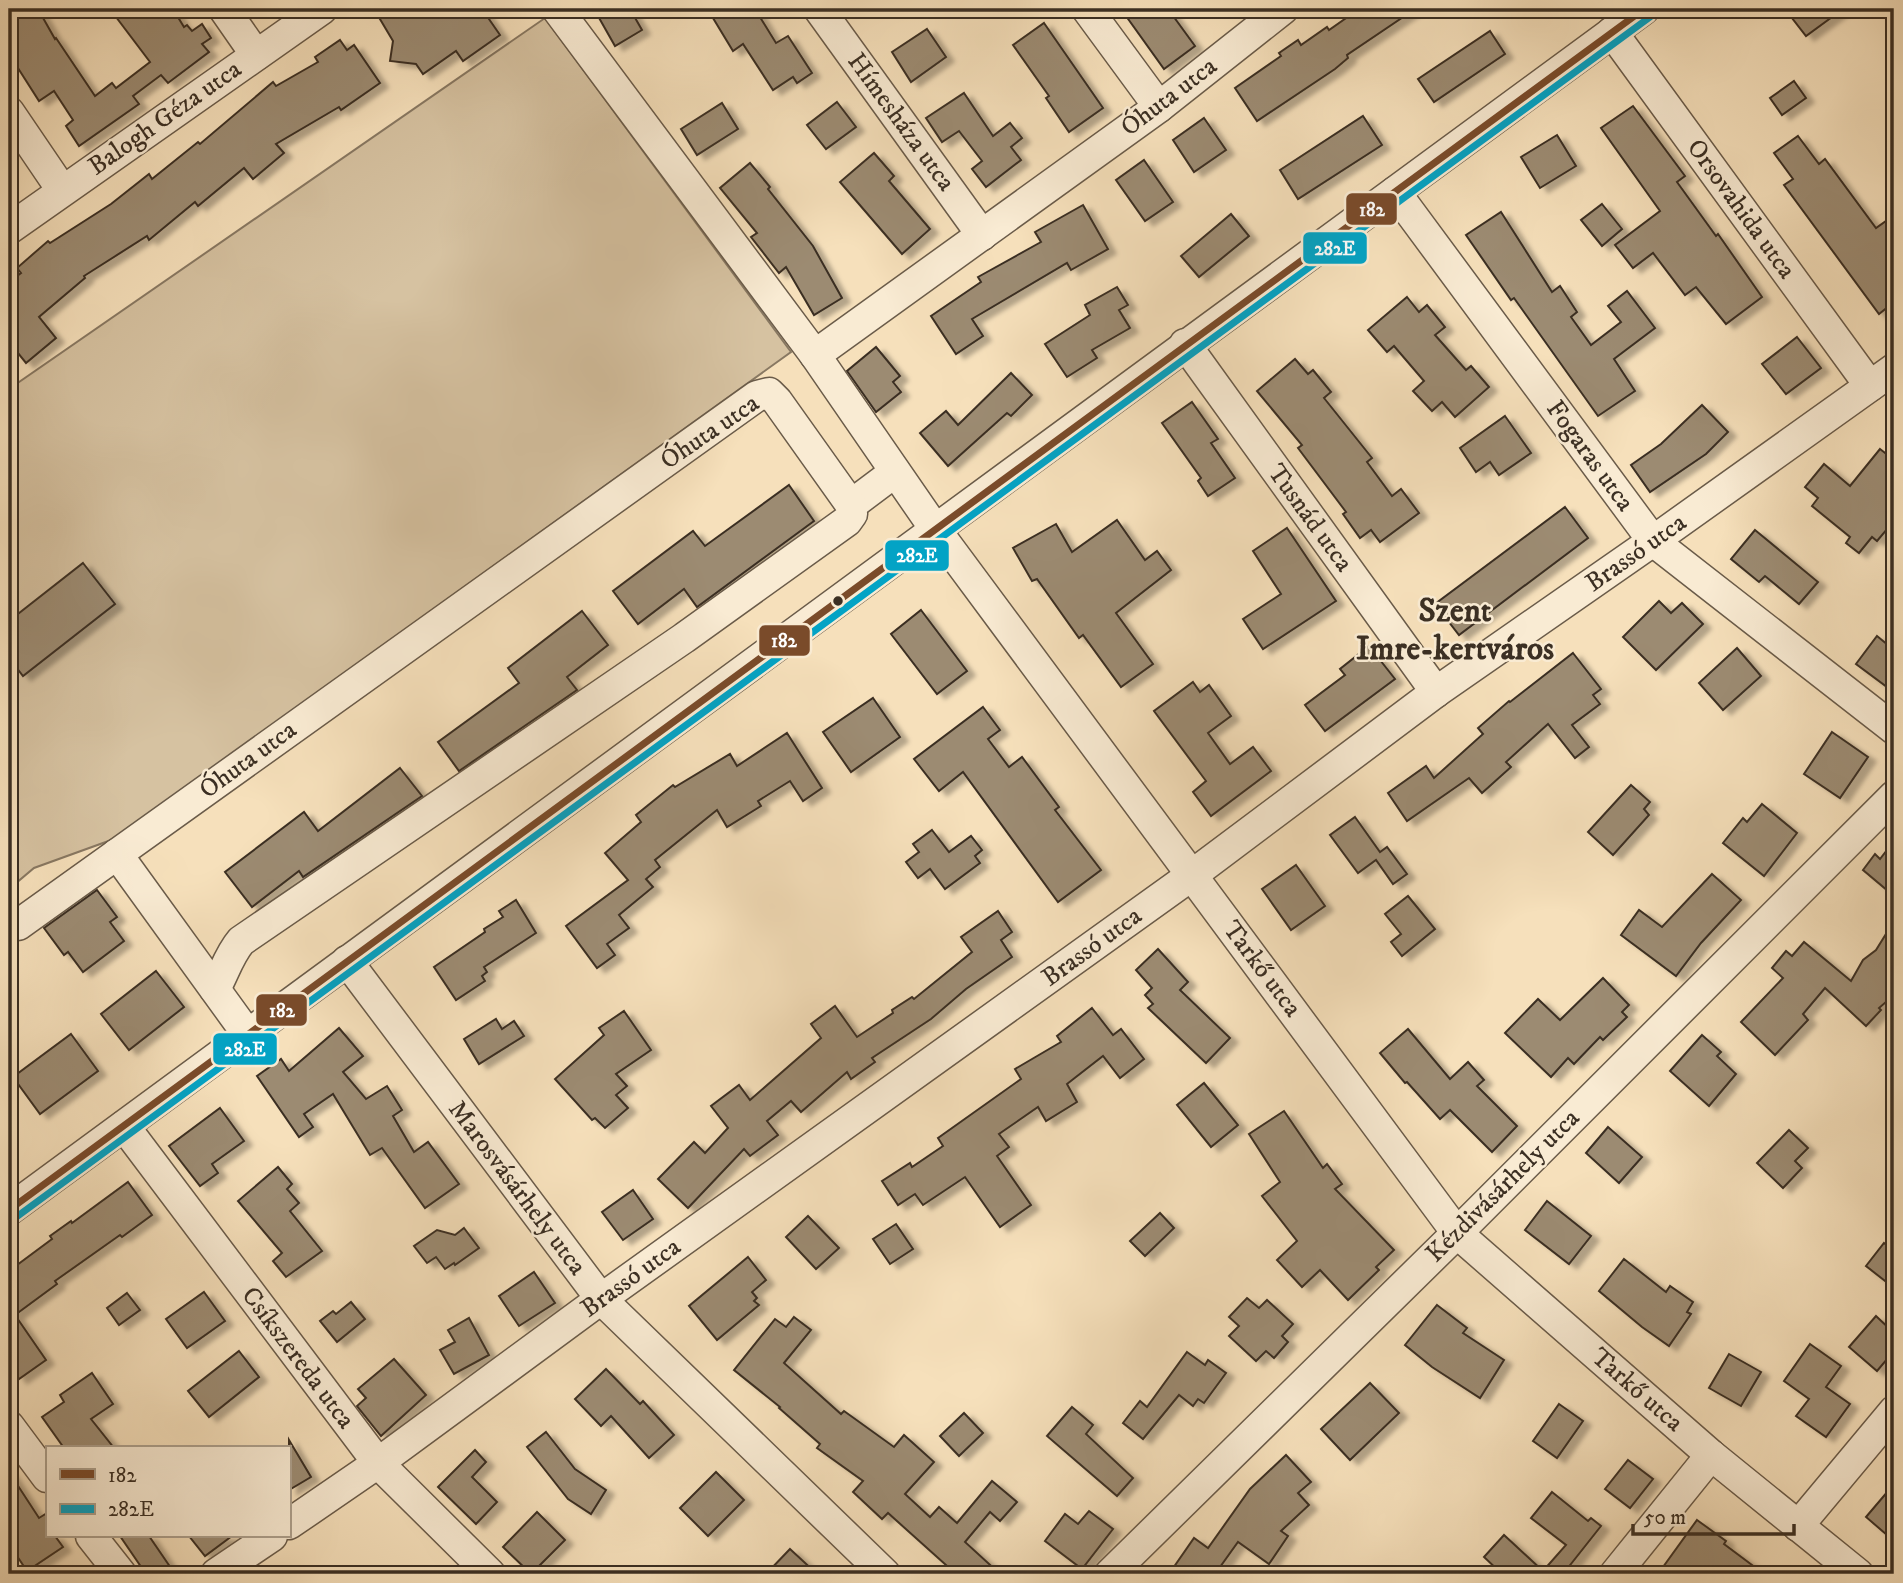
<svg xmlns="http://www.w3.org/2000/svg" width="1903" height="1583" viewBox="0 0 1903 1583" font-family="'IM FELL DW Pica',serif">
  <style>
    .green { fill: #d6c2a1; stroke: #887862; stroke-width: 2 }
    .building { fill: #9c8b72; stroke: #3b2f23; stroke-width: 2; filter: url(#shadow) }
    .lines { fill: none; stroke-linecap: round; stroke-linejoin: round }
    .minor-casing { stroke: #6a5b49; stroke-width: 33 }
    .minor { stroke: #f9ebd3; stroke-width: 30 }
    .bus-1-casing { stroke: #f9ebd3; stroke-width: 12 }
    .bus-2-casing { stroke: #f9ebd3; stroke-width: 12 }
    .bus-1 { stroke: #7a4b2a; stroke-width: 7 }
    .bus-2 { stroke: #03a3c5; stroke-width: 7 }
    .bus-dot { fill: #3b2f23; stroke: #f9ebd3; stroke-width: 2.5 }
    .labels { text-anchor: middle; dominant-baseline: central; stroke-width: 5; stroke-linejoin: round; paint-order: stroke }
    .street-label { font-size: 26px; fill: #3b2f23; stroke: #f9ebd3 }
    .district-label { font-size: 33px; font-weight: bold; fill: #3b2f23; stroke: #f9ebd3 }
    .line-badge { stroke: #f9ebd3; stroke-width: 2.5 }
    .badge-label { font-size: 19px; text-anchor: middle; font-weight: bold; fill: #fff }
  </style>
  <defs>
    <filter id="shadow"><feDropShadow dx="8" dy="4.5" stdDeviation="2" flood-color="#0004"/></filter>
  </defs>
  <rect width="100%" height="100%" fill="#f6e0bb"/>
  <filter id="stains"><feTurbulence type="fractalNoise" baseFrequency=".00286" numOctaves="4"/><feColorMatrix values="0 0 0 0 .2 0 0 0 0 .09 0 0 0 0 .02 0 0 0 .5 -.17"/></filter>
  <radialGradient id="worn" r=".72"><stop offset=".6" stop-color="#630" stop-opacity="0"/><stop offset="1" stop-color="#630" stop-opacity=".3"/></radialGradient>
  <path class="green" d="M545 18 791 352 114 839 34 868 9 889V389Z"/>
  <g class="building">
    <path d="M9 9H38L55 39 56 38 95 96 112 83 116 88 150 62 110 9H173L184 27 187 25 192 31 202 24 211 38 202 44 209 52 168 83 161 75 133 96 139 104 79 146 66 126 73 120 54 91 39 101 9 54Z"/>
    <path d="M374 9H482L500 35 463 61 456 51 423 74 416 64 390 61 393 41Z"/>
    <path d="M594 9H630L642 30 615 46Z"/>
    <path d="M712 9H755L776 43 788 36 812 73 797 83 793 77 773 90 743 44 733 51 713 18 716 16Z"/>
    <path d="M1121 9H1168L1195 46 1164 69Z"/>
    <path d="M1359 9H1415L1347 55 1348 58 1335 69 1257 121 1235 88 1281 56 1279 53 1298 40 1301 45 1327 27 1329 30Z"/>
    <path d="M1785 9H1843L1806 36Z"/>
    <path d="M1044 23 1103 108 1069 132 1046 98 1049 96 1013 45Z"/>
    <path d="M927 29 946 57 911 82 892 52Z"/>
    <path d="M1490 31 1505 54 1434 102 1418 79Z"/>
    <path d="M340 40 347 50 354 45 380 83 341 110 339 107 276 144 284 153 253 179 244 168 198 206 195 202 149 240 147 236 84 276 85 278 39 317 56 338 26 363 9 342V282L21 273 17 268 48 241 50 243 111 204 149 174 152 179 198 142 200 144 273 82 276 86 318 62 315 57Z"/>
    <path d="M1794 81 1806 98 1782 115 1770 98Z"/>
    <path d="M964 93 993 136 1010 123 1022 138 1011 147 1021 160 986 187 972 169 982 161 959 131 942 142 926 118Z"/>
    <path d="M837 102 856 127 826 149 807 125Z"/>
    <path d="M722 103 738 129 697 155 681 129Z"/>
    <path d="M1633 106 1685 176 1677 182 1716 236 1718 234 1762 297 1726 324 1696 287 1685 295 1653 253 1633 268 1615 245 1660 211 1601 128Z"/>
    <path d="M1363 116 1382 145 1298 199 1280 170Z"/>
    <path d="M1204 118 1226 150 1194 172 1173 140Z"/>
    <path d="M1557 135 1576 166 1540 188 1521 157Z"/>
    <path d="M1798 136 1819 164 1825 159 1876 228 1886 221 1894 233V302L1879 314 1784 185 1793 179 1774 153Z"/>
    <path d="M874 153 894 176 889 181 930 229 902 254 840 182Z"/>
    <path d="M1144 160 1173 202 1145 221 1116 180Z"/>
    <path d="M750 163 770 187 768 189 813 246 842 298 814 315 786 267 779 273 751 237 757 233 720 188Z"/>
    <path d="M1602 204 1622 229 1602 246 1581 220Z"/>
    <path d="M1083 205 1108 249 1071 270 1067 263 972 319 983 336 956 354 931 316 981 282 978 277 1041 242 1035 232Z"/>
    <path d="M1501 212 1552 292 1560 286 1577 312 1571 317 1591 345 1621 322 1608 306 1627 291 1655 328 1614 359 1635 391 1598 416 1514 298 1511 300 1466 235Z"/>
    <path d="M1231 214 1249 236 1199 277 1181 256Z"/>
    <path d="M1117 287 1128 305 1119 310 1130 328 1092 350 1097 358 1067 377 1045 344 1090 315 1085 305Z"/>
    <path d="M1407 297 1419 312 1427 305 1445 327 1435 335 1466 370 1471 366 1489 387 1455 417 1442 402 1432 411 1413 391 1424 381 1394 346 1387 352 1368 330Z"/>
    <path d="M1797 337 1821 368 1786 394 1762 364Z"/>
    <path d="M876 347 900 376 893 382 901 392 876 412 847 371Z"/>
    <path d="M1295 359 1308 374 1313 370 1331 392 1324 398 1372 458 1367 462 1392 496 1401 489 1419 513 1380 542 1371 530 1360 538 1343 514 1346 512 1298 448 1302 445 1257 391Z"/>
    <path d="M1011 373 1032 395 1011 416 1007 413 948 466 920 433 946 411 958 425Z"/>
    <path d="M1192 402 1218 439 1211 443 1235 478 1208 496 1198 481 1201 478 1162 423Z"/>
    <path d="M1702 405 1728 432 1706 454 1650 492 1631 465 1661 444Z"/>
    <path d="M1505 416 1531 453 1499 475 1490 462 1476 472 1460 448Z"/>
    <path d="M1880 449 1894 460V521L1877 541 1872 537 1859 553 1846 543 1850 537 1812 506 1818 498 1805 487 1824 464 1850 486Z"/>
    <path d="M789 485 814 521 697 607 684 589 638 624 613 591 693 531 705 546Z"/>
    <path d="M1565 507 1588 538 1459 635 1435 604Z"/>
    <path d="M1117 520 1145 560 1157 551 1171 570 1116 613 1153 664 1121 687 1083 635 1079 638 1037 579 1032 581 1013 548 1056 524 1072 552Z"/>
    <path d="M1287 528 1336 601 1263 649 1243 619 1281 594 1253 551Z"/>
    <path d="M1755 530 1818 582 1799 604 1765 576 1759 582 1731 559Z"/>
    <path d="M83 563 115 604 23 676 9 658V621Z"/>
    <path d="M1659 601 1671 613 1682 603 1703 624 1656 670 1623 637Z"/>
    <path d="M921 610 967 671 937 694 891 634Z"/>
    <path d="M582 611 608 645 567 677 577 690 459 771 438 742 519 683 508 668Z"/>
    <path d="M1877 636 1894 650V678L1887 687 1856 664Z"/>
    <path d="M1369 646 1395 679 1325 731 1305 705 1345 675 1340 669Z"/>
    <path d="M1737 648 1761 676 1723 710 1699 683Z"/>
    <path d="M1573 653 1601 689 1593 695 1600 704 1572 725 1589 747 1575 758 1548 724 1506 762 1511 767 1482 793 1469 778 1407 821 1388 793 1426 766 1434 778 1483 734 1478 728 1509 701 1510 702Z"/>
    <path d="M1193 682 1200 692 1209 685 1231 716 1208 733 1230 764 1253 747 1271 771 1211 816 1193 792 1206 781 1154 711Z"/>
    <path d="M873 698 900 737 851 772 823 732Z"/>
    <path d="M983 707 1000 730 988 739 1009 767 1022 757 1059 807 1055 810 1101 870 1058 902 963 772 939 791 914 759Z"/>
    <path d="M1832 732 1868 757 1840 798 1804 774Z"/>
    <path d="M787 733 822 788 803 801 790 781 758 801 761 806 727 827 717 810 655 860 660 867 646 879 653 887 619 915 629 928 607 944 615 955 597 968 566 926 628 880 605 853 641 822 636 815 673 785 675 787 730 754 737 766Z"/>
    <path d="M400 768 422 796 303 877 299 871 252 907 225 872 304 812 318 831Z"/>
    <path d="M1631 785 1650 802 1644 809 1649 815 1613 855 1588 832Z"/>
    <path d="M1762 804 1797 833 1764 876 1723 843 1743 818 1747 822Z"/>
    <path d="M1355 817 1380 852 1387 847 1407 874 1393 884 1376 860 1358 873 1330 835Z"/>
    <path d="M932 830 949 852 971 836 982 850 975 856 980 863 945 889 930 869 918 878 906 862 919 852 913 844Z"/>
    <path d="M1894 841V896L1863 870 1875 854 1880 859Z"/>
    <path d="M1296 865 1325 906 1291 930 1262 889Z"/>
    <path d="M1712 874 1741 900 1701 943 1676 976 1621 935 1639 910 1662 927Z"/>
    <path d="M97 890 117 917 110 922 124 941 83 972 68 952 64 955 44 928Z"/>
    <path d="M1408 896 1435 929 1402 956 1391 942 1401 934 1385 914Z"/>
    <path d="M516 900 536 933 484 967 487 972 482 976 485 981 456 1000 434 967 485 932 484 929 503 917 499 911Z"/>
    <path d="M998 911 1012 932 1001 940 1012 957 966 989 931 1019 872 1058 875 1062 851 1079 847 1072 801 1112 791 1101 767 1121 778 1135 750 1156 744 1149 688 1208 658 1179 694 1142 705 1153 728 1128 711 1106 739 1085 750 1100 821 1038 811 1024 835 1006 857 1037 893 1013 892 1010 912 997 914 999 972 952 961 937Z"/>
    <path d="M1894 921V995L1879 1008 1881 1010 1866 1026 1825 988 1803 1014 1808 1020 1775 1055 1741 1022 1783 978 1772 968 1786 951 1792 956 1804 942 1851 981 1863 960 1876 950Z"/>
    <path d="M1158 949 1188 982 1180 990 1230 1038 1206 1063 1148 1008 1153 1004 1145 995 1152 988 1136 970Z"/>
    <path d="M156 971 184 1007 129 1050 101 1014Z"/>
    <path d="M1603 978 1629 1005 1622 1012 1627 1017 1603 1040 1600 1037 1574 1064 1568 1058 1551 1077 1505 1033 1538 999 1560 1020Z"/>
    <path d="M1092 1008 1113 1035 1121 1029 1144 1059 1120 1078 1103 1056 1067 1084 1077 1102 1046 1121 1038 1107 999 1134 1009 1147 997 1156 1031 1205 1000 1227 965 1177 923 1205 915 1194 898 1205 882 1181 910 1163 912 1167 943 1146 938 1138 1021 1079 1015 1069 1061 1042 1057 1036Z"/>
    <path d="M624 1011 651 1050 616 1074 627 1086 616 1095 628 1108 605 1128 595 1118 592 1120 555 1079 604 1035 599 1028Z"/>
    <path d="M496 1019 502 1029 514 1021 524 1036 479 1064 464 1039Z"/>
    <path d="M339 1028 363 1056 343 1072 366 1099 387 1086 402 1110 393 1116 414 1152 428 1142 459 1184 425 1208 382 1148 370 1155 333 1094 304 1114 313 1127 299 1137 257 1076 281 1059 289 1071Z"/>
    <path d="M1408 1029 1450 1079 1468 1062 1484 1080 1477 1086 1517 1126 1492 1152 1450 1110 1440 1119 1407 1082 1405 1083 1380 1053Z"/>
    <path d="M71 1034 98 1071 40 1114 13 1077Z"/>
    <path d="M1702 1035 1721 1052 1717 1056 1736 1074 1709 1106 1670 1071Z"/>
    <path d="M1204 1083 1238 1125 1211 1147 1177 1105Z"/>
    <path d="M220 1108 244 1141 212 1164 218 1173 200 1186 169 1146Z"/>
    <path d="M1284 1111 1323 1168 1327 1164 1342 1184 1335 1189 1394 1250 1376 1267 1379 1270 1348 1300 1320 1270 1302 1287 1277 1260 1297 1241 1262 1196 1280 1182 1249 1134Z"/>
    <path d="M1608 1127 1642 1157 1619 1183 1586 1153Z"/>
    <path d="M1789 1130 1808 1148 1795 1161 1802 1168 1783 1188 1757 1163Z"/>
    <path d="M278 1167 292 1184 287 1189 299 1203 290 1211 322 1251 286 1277 273 1261 282 1253 238 1201Z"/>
    <path d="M128 1182 152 1215 122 1237 120 1235 55 1281 57 1284 15 1315 46 1360 19 1379 9 1364V1271L52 1239 50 1236 71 1221 72 1223Z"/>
    <path d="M633 1190 653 1219 623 1240 602 1212Z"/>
    <path d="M1547 1201 1591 1236 1569 1264 1525 1230Z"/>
    <path d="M1160 1213 1174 1228 1145 1256 1130 1241Z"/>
    <path d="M808 1216 839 1248 816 1269 786 1237Z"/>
    <path d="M896 1224 913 1249 890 1264 873 1239Z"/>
    <path d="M464 1228 479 1248 455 1265 454 1263 445 1269 436 1257 427 1263 414 1246 437 1230 455 1235Z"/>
    <path d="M1884 1243 1894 1251V1288L1866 1266Z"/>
    <path d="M748 1257 766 1280 752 1292 757 1298 754 1301 759 1305 717 1340 689 1306Z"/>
    <path d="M1624 1259 1666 1292 1670 1286 1693 1302 1687 1312 1691 1314 1669 1346 1642 1327 1599 1291Z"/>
    <path d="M534 1272 555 1303 519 1326 499 1296Z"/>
    <path d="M204 1292 225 1321 187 1348 166 1319Z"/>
    <path d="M127 1293 140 1310 119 1325 107 1308Z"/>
    <path d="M1247 1298 1259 1308 1267 1300 1293 1324 1282 1336 1288 1342 1274 1358 1266 1351 1256 1361 1229 1336 1239 1326 1229 1317Z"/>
    <path d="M351 1302 365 1319 337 1342 320 1321 333 1311 336 1314Z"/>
    <path d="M1437 1305 1467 1328 1463 1333 1504 1360 1480 1398 1432 1367 1405 1345Z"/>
    <path d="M1876 1316 1894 1333V1351L1877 1371 1849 1347Z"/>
    <path d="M794 1317 811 1330 784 1363 841 1414 844 1411 894 1447 904 1435 934 1462 905 1494 930 1517 939 1507 957 1523 992 1481 1017 1502 1000 1521 990 1512 965 1542 1000 1574H956L888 1513 882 1519 853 1492 863 1481 817 1448 820 1444 779 1408 780 1407 734 1370 775 1319 786 1327Z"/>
    <path d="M469 1318 489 1355 454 1374 440 1350 455 1342 448 1330Z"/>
    <path d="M1810 1344 1841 1366 1826 1387 1850 1404 1826 1437 1796 1416 1809 1399 1784 1381Z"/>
    <path d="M239 1351 259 1377 209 1417 188 1391Z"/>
    <path d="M1187 1352 1205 1365 1208 1360 1226 1373 1204 1403 1198 1399 1193 1406 1179 1395 1143 1439 1123 1423 1140 1401 1147 1407Z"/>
    <path d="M1729 1354 1761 1372 1741 1406 1709 1388Z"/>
    <path d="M394 1359 426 1395 381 1436 357 1406 366 1398 358 1389Z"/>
    <path d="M606 1369 640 1404 643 1401 674 1435 649 1458 611 1416 601 1426 575 1399Z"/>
    <path d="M92 1373 113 1404 91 1419 114 1448H64L42 1417 64 1402 60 1395Z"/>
    <path d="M1370 1383 1399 1413 1350 1460 1321 1429Z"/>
    <path d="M1559 1404 1583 1421 1557 1458 1533 1441Z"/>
    <path d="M1072 1407 1093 1425 1086 1434 1133 1478 1117 1496 1047 1436Z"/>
    <path d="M964 1413 983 1433 959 1456 940 1436Z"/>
    <path d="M546 1432 575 1469 606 1490 591 1514 568 1499 527 1447Z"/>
    <path d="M289 1440 311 1477 289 1490Z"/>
    <path d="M475 1450 486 1462 472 1477 497 1502 476 1524 438 1487Z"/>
    <path d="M1286 1455 1311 1482 1298 1493 1309 1505 1281 1531 1288 1536 1269 1564 1238 1542 1215 1574H1169L1194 1538 1208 1548 1250 1489Z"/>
    <path d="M1628 1460 1653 1479 1630 1508 1605 1489Z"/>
    <path d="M9 1472 39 1518 47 1513V1536H55L63 1547 27 1571 9 1544Z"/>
    <path d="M716 1472 744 1500 708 1536 680 1508Z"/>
    <path d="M1894 1484V1541L1866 1517Z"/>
    <path d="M1552 1492 1588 1521 1591 1518 1601 1526 1563 1574H1502L1484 1557 1504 1535 1543 1571 1566 1545 1531 1518Z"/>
    <path d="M1089 1511 1113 1529 1082 1569 1045 1541 1065 1514 1078 1524Z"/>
    <path d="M537 1512 565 1540 531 1574 503 1547Z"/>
    <path d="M1697 1520 1726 1541 1724 1544 1764 1574H1658Z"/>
    <path d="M120 1536H149L175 1574H146Z"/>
    <path d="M189 1536H232L205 1556Z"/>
    <path d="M790 1549 817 1574H766Z"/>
  </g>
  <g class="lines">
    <defs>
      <g id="minor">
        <path d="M224 9 256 55"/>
        <path d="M557 9 815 355 935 529 1457 1233 1711 1455 1858 1574"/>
        <path d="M819 9 982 235"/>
        <path d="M1087 9 1159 107"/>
        <path d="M1612 32 1870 386"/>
        <path d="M9 112 62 190"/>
        <path d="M1395 192 1653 541 1894 729"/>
        <path d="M9 229 322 9"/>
        <path d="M1185 344 1436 692"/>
        <path d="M815 355 1159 107 1283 9"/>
        <path d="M851 505 895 472"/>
        <path d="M117 854 248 1035"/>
        <path d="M18 925 757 396 769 393 777 401 851 505 852 514 847 521 684 638 241 941C229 955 224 973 215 989"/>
        <path d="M347 961 601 1299 885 1574"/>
        <path d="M124 1126 378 1463 490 1574"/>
        <path d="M9 1210 1644 9"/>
        <path d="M9 1426 47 1477"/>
        <path d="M289 1524 378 1463 601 1299 1192 875 1436 692 1653 541 1894 369"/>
        <path d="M1798 1526 1894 1411"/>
        <path d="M91 1536 121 1574"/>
        <path d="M216 1574 272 1536"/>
        <path d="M1110 1574 1457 1233 1894 796"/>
        <path d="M1615 1574 1711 1455"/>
      </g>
    </defs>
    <use href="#minor" class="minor-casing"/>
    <use href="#minor" class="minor"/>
    <defs>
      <path id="bus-1" d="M9 1210 1644 9"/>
      <path id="bus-2" d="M15 1218 1650 17"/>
    </defs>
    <use href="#bus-1" class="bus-1-casing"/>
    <use href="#bus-2" class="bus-2-casing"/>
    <use href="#bus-1" class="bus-1"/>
    <use href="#bus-2" class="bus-2"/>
  </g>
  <circle class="bus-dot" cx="838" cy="601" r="6"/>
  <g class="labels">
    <g class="street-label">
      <text transform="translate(1169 97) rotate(-37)">Óhuta utca</text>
      <text transform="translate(165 118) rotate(-35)">Balogh Géza utca</text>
      <text transform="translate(901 122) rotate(54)">Hímesháza utca</text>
      <text transform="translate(1741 209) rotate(54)">Orsovahida utca</text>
      <text transform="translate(710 432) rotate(-34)">Óhuta utca</text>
      <text transform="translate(1590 456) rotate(54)">Fogaras utca</text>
      <text transform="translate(1310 518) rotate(54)">Tusnád utca</text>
      <text transform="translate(1636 553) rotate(-35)">Brassó utca</text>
      <text transform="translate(248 760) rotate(-36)">Óhuta utca</text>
      <text transform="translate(1092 947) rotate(-36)">Brassó utca</text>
      <text transform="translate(1262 969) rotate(53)">Tarkő utca</text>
      <text transform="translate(1503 1186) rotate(-45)">Kézdivásárhely utca</text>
      <text transform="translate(517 1188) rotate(53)">Marosvásárhely utca</text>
      <text transform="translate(631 1278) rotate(-36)">Brassó utca</text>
      <text transform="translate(298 1358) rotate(53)">Csíkszereda utca</text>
      <text transform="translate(1637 1390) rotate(41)">Tarkő utca</text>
    </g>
    <g class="district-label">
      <text x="1455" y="611">Szent<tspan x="1455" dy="38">Imre-kertváros</tspan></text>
    </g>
  </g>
  <g class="line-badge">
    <rect x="1345" y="192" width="53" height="34" rx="7" fill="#7a4b2a"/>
    <rect x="1302" y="231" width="66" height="34" rx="7" fill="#03a3c5"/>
    <rect x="884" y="539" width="66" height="33" rx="7" fill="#03a3c5"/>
    <rect x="758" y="624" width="53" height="33" rx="7" fill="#7a4b2a"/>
    <rect x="255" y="993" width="53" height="34" rx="7" fill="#7a4b2a"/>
    <rect x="212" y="1032" width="66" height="34" rx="7" fill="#03a3c5"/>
  </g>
  <g class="badge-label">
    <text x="1372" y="216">182</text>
    <text x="1335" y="255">282E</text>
    <text x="917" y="562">282E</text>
    <text x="784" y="647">182</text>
    <text x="282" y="1017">182</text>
    <text x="245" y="1056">282E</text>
  </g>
  <rect width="1903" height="1583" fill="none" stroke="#f6e0bb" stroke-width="35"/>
  <rect x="10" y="10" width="1882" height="1562" fill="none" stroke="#3b2f23" stroke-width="3.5"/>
  <rect x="18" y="18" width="1868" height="1548" fill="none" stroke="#3b2f23" stroke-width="2"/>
  <rect x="46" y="1446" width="245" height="91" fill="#f9ebd3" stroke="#ada08d" stroke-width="2"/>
  <rect x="60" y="1469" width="35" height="10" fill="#7a4b2a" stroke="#ada08d" stroke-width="2"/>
  <text x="108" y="1482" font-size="21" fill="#3b2f23">182</text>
  <rect x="60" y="1504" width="35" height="10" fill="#03a3c5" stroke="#ada08d" stroke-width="2"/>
  <text x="108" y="1516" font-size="21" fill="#3b2f23">282E</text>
  <path d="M1633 1524v10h161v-10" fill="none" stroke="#3b2f23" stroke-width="3.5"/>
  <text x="1644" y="1524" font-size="21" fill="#3b2f23" stroke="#f9ebd3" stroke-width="5" paint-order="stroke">50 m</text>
  <rect width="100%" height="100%" filter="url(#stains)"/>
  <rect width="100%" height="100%" fill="url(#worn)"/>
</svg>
